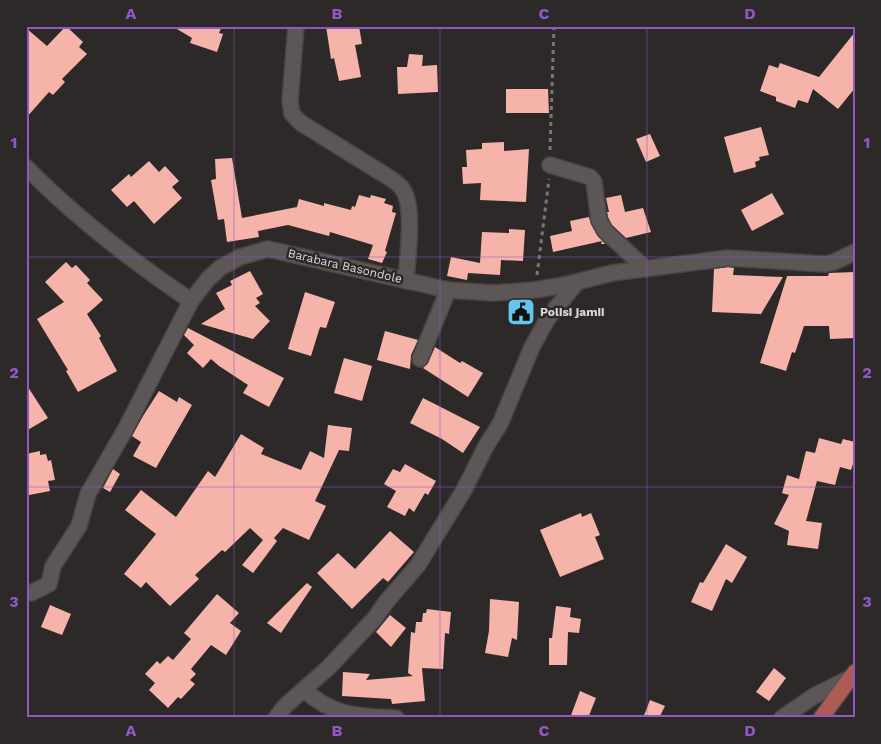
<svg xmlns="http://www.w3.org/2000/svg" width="881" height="744" viewBox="0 0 881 744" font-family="'Work Sans',sans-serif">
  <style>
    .building { fill: #f5b3a9 }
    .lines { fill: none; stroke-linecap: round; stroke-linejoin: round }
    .minor-casing { stroke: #484444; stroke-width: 18 }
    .major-casing { stroke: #484444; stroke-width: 18 }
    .path { stroke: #797675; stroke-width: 3; stroke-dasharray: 4 4; stroke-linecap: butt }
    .minor { stroke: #5c5756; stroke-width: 15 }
    .major { stroke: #ae5c53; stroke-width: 15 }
    .grid { fill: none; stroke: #9257c5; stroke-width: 1; stroke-opacity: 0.55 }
    .labels { text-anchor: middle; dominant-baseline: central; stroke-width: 5; stroke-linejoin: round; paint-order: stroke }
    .street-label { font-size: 12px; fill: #d9d7d6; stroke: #2d2928 }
    .poi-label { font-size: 12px; font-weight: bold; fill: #d9d7d6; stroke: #2d2928; text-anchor: start }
    .neatline { fill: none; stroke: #9257c5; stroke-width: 2 }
    .grid-label { font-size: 16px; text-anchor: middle; font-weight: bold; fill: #9257c5 }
  </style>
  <rect width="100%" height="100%" fill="#2d2928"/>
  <g class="building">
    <path d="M66 26 83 42 79 47 87 54 62 79 65 82 53 95 49 92 26 118V28L47 46Z"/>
    <path d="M172 26H222L219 33 223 34 217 52 190 43 192 38Z"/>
    <path d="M326 26H359L362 44 355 45 361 77 339 81 334 58 331 59Z"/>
    <path d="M855 32V88L838 109 813 89 808 103 798 100 795 108 776 101V97L760 91 769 65 778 68 780 63 819 77Z"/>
    <path d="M409 54 423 55 422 66 437 65 438 92 398 94 397 67H407Z"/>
    <path d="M506 89H548L549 113H506Z"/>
    <path d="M761 127 769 155 759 157 760 160 755 162 756 167 734 173 724 137Z"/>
    <path d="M650 134 660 156 646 162 636 139Z"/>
    <path d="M504 142V151L529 149 526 202 480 200 481 183 463 184 462 167H467L466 150 482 149V143Z"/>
    <path d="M232 158 242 218 297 207 299 199 324 206V203L351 210 352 206 355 207 359 195 370 198 371 195 386 199 384 203 393 206 392 212 396 213 385 251 387 252 382 263 368 259 373 245 330 232 329 236 288 225 258 231 259 237 227 242 224 219 218 220 211 180 216 179 215 159Z"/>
    <path d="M149 161 159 172 165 166 179 181 172 187 182 198 154 224 134 201 127 207 111 190 129 174 131 177Z"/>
    <path d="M772 193 784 214 752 231 741 210Z"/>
    <path d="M621 195 625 212 643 208 651 232 626 238 612 225 608 217 607 212H609L606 198Z"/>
    <path d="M589 217 591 224 597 235 605 244H601L602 241 553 252 550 236 572 231 570 221Z"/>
    <path d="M509 229 525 230 523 261 501 260 500 275 468 273 467 280 447 276 451 257 480 263 482 232 509 233Z"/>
    <path d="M66 262 72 268 76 265 90 280 87 283 103 300 87 314 101 336 99 338 117 371 78 392 66 371 68 370 37 319 64 302 45 282Z"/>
    <path d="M728 267 734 268 733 275 783 277 761 314 712 312 714 269Z"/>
    <path d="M250 271 263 294 256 298 260 303 255 306 270 321 253 339 201 324 225 309 216 293 232 285 230 281Z"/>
    <path d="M855 272V338L830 339 829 326H804L795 353 792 352 786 371 760 363 787 276H828L829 273Z"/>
    <path d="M305 292 335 302 326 328 320 327 311 356 288 349Z"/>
    <path d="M188 328 284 378 269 407 243 393 248 385 219 366 211 359 203 368 187 353 194 345 184 335Z"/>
    <path d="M385 331 418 340 411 355 410 369 377 360Z"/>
    <path d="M435 347 460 363 462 361 483 373 468 397 423 368 428 363Z"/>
    <path d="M344 358 372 366 362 401 334 393Z"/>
    <path d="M26 384 48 418 26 431Z"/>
    <path d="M159 391 177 402 179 397 192 405 156 468 133 456 141 442 132 436 143 416Z"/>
    <path d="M423 398 480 427 463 453 442 439 410 423Z"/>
    <path d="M328 425 352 428 349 451 339 450 315 501 326 506 309 540 283 528 274 538 277 541 253 573 242 565 263 540 250 528 225 552 222 550 195 575 199 579 170 606 146 582 141 588 124 574 156 534 125 510 141 490 176 517 208 471 215 477 241 434 264 448 261 454 301 470 310 451 324 458Z"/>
    <path d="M819 438 841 444 843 439 855 442V458L851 470 840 467 835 485 817 481 806 521 822 523 818 549 787 545 789 531 774 524 789 495 782 493 787 475 799 479 806 451 815 453Z"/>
    <path d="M40 451V455L46 454 48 461 51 460 55 480 48 481 50 491 29 495 26 483V454Z"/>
    <path d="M405 464 436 481 428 495 425 493 414 512 409 508 405 516 387 507 396 491 384 484 393 469 400 472Z"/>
    <path d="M113 469 120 474 110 492 103 488Z"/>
    <path d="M581 513 582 517 591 513 600 535 595 537 604 559 560 577 540 530Z"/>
    <path d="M390 531 414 552 388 582 383 578 352 609 317 573 338 553 355 569Z"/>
    <path d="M726 544 747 557 732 583 726 579 712 611 691 602 700 582 703 583Z"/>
    <path d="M307 583 312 587 281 633 267 623Z"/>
    <path d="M217 594 239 613 230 623 241 631 226 655 211 645 191 669 196 674 190 680 195 684 181 699 178 697 168 708 149 690 155 683 145 674 157 661 160 664 168 656 173 660 191 639 184 633Z"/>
    <path d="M490 599 519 602 517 640 512 638 508 657 485 653 489 631Z"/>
    <path d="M50 605 71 614 62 635 41 627Z"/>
    <path d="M556 606 571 608 570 617 581 619 579 633 568 632 567 665H549V638H552Z"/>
    <path d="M427 609 451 612 449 634 445 633 443 669 422 668 425 701 392 704 391 699 342 696 343 672 370 674 366 680 413 676 408 673 411 632 415 633 416 622H422L423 613H426Z"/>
    <path d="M390 615 406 628 391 647 376 632Z"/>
    <path d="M774 668 786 678 769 701 756 692Z"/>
    <path d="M580 691 596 698 588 718H570Z"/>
    <path d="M650 700 665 706 659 718H643Z"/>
  </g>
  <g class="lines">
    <defs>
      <g id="minor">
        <path d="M296 26 290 101 292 114 301 123 385 175C391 179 399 183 403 190 415 207 407 260 406 281"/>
        <path d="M550 165 590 177 594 182 599 220 605 231 646 269"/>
        <path d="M26 167C76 218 132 261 191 301"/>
        <path d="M420 359 448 290"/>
        <path d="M26 593H31L49 584 53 566 79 526 88 494 125 430 191 301 208 279 220 268 240 257 268 249 448 290 494 293 535 290 565 285 612 273 728 258 825 264 834 262 855 252"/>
        <path d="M304 690C335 717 357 716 396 718"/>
        <path d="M276 718 284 707 329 667 375 618 387 601 418 565 464 490 486 446 500 424 532 347 548 318 577 282"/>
        <path d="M782 718 814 696 848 679"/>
      </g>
      <path id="major" d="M821 718 855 672"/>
    </defs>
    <use href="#minor" class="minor-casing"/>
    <use href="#major" class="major-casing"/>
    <g class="path">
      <path d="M550 150 554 26"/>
      <path d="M537 275 549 179"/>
    </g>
    <use href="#minor" class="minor"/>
    <use href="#major" class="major"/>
  </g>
  <path class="grid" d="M234 26V718M440 26V718M647 26V718M26 257H855M26 487H855"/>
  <defs>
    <symbol id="civic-square" viewBox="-11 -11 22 22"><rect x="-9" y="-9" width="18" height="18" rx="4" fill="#64c5ee" stroke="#2d2928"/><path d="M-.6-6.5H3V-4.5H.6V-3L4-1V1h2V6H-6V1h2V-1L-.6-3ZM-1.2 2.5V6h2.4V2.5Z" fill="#111"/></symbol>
  </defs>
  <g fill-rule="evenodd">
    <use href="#civic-square" x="505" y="296" width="32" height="32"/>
  </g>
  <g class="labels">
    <g class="street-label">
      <text transform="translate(345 266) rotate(13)">Barabara Basondole</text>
    </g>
    <g class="poi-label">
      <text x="540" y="312">Polisi jamii</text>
    </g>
  </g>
  <rect width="881" height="744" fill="none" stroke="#2d2928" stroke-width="55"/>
  <rect x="28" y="28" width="826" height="688" class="neatline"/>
  <g class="grid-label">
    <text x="131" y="19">A</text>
    <text x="337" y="19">B</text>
    <text x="544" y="19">C</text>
    <text x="750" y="19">D</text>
    <text x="14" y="148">1</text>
    <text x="867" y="148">1</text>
    <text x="14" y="378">2</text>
    <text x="867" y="378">2</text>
    <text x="14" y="607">3</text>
    <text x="867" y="607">3</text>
    <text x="131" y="736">A</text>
    <text x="337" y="736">B</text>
    <text x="544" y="736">C</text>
    <text x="750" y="736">D</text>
  </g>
</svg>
